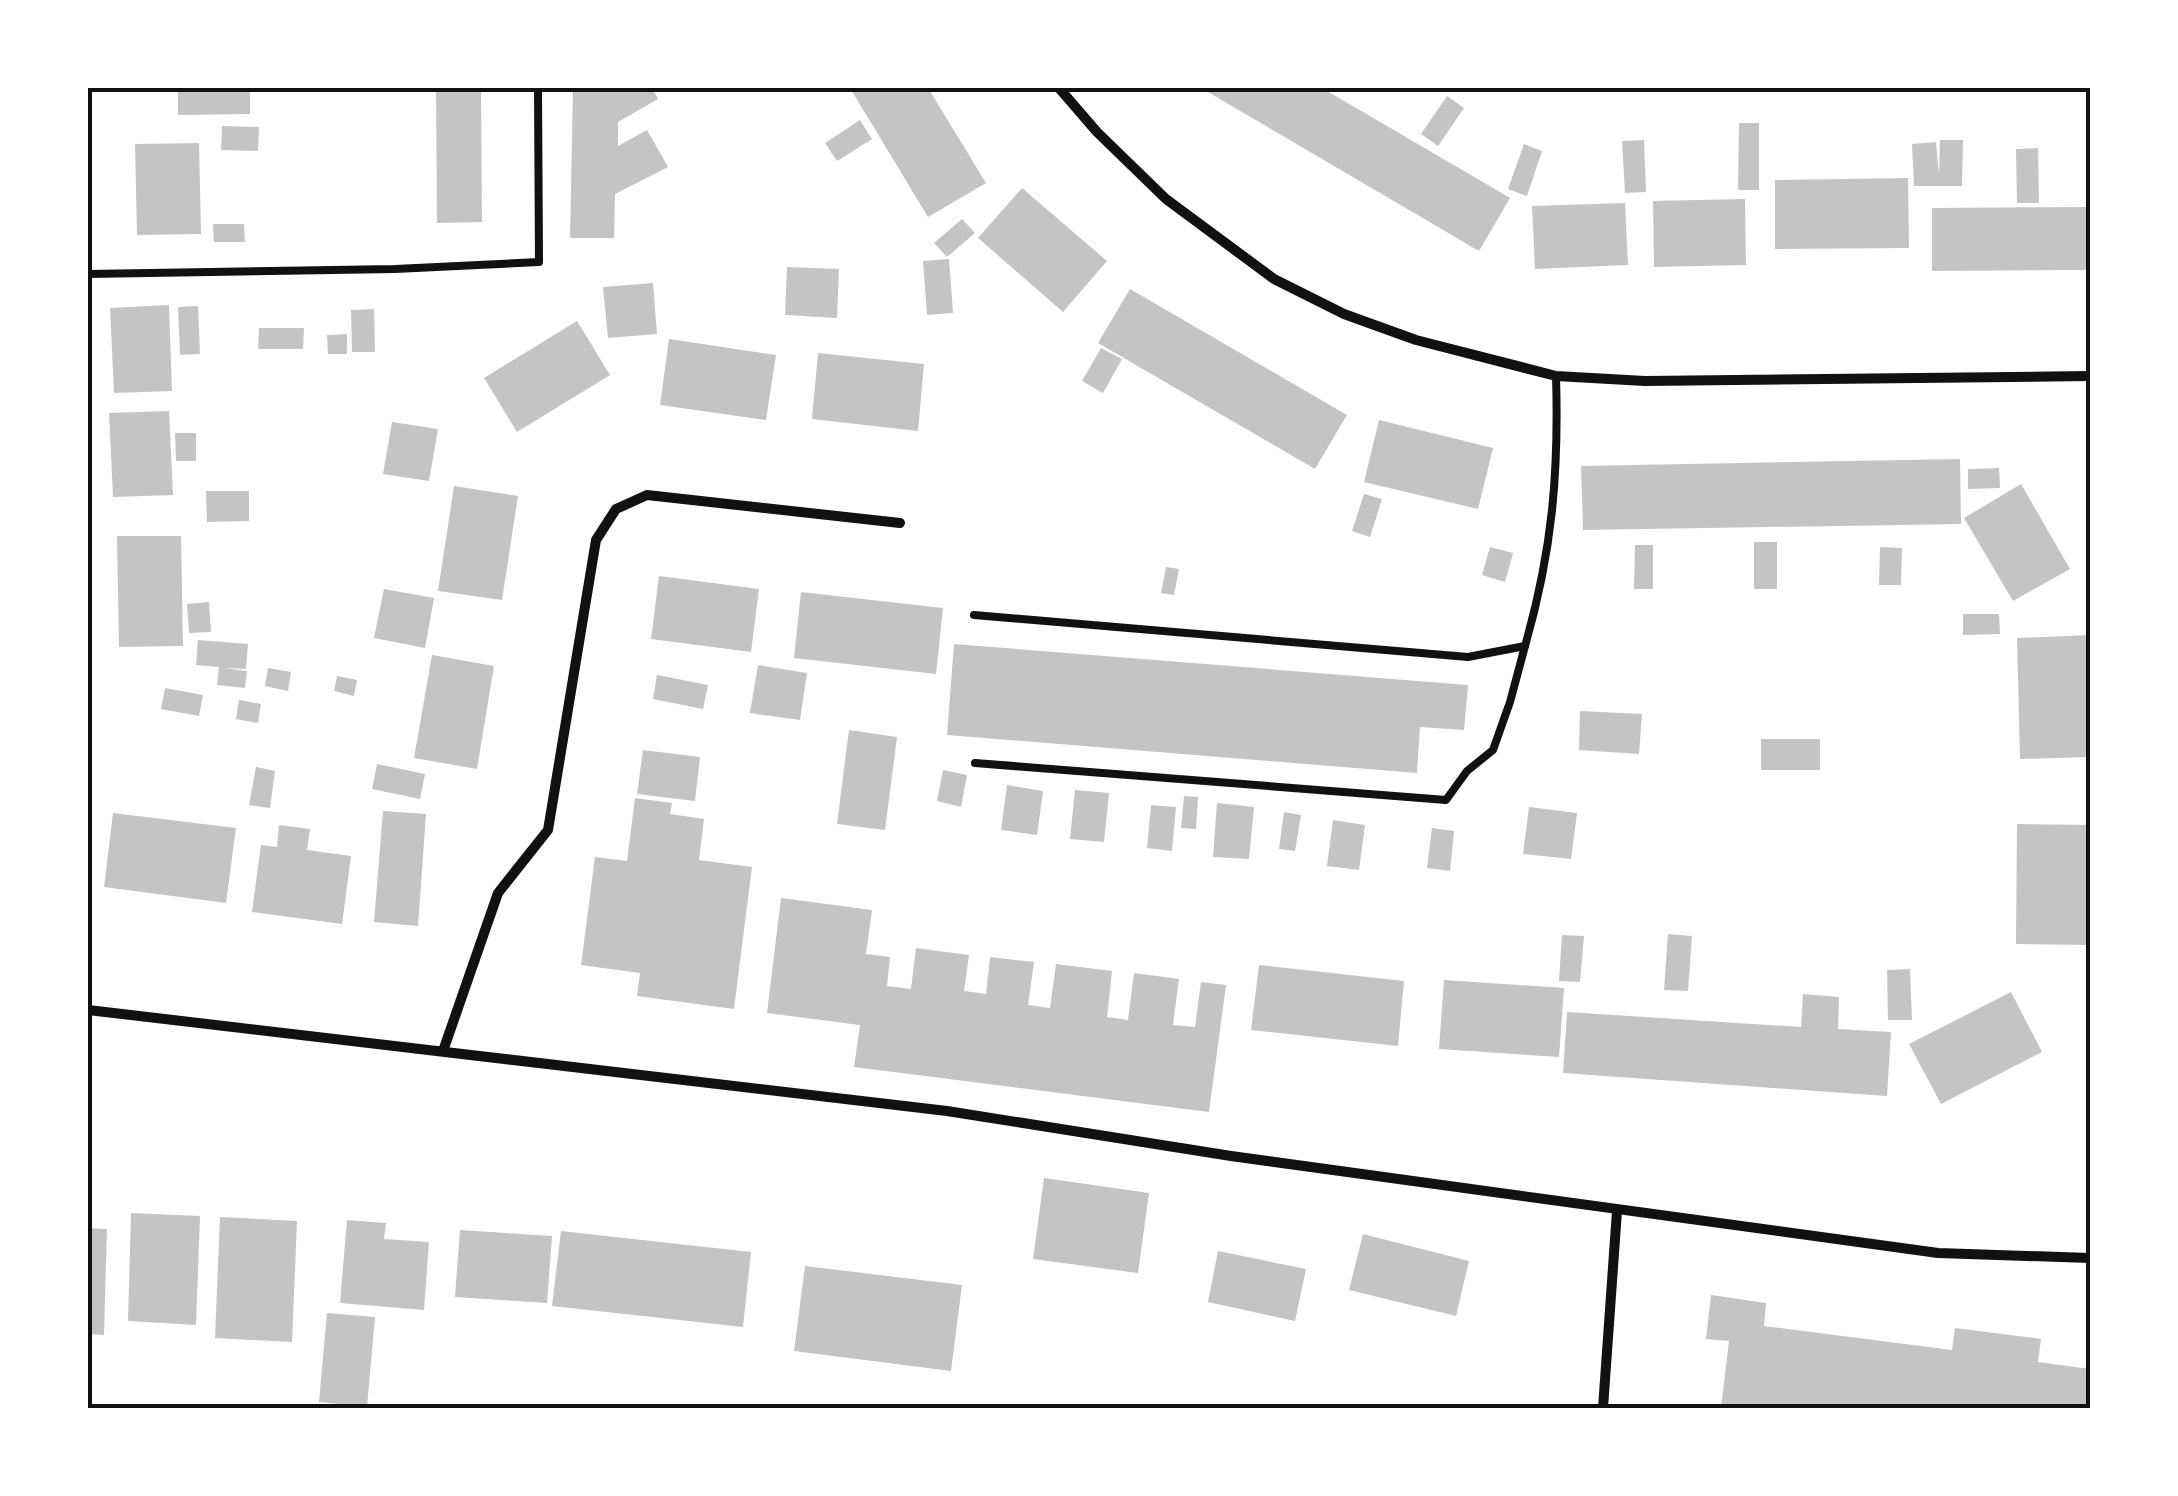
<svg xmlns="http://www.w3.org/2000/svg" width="2178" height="1496" viewBox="0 0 2178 1496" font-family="'Roboto Condensed',sans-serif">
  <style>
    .building { fill: #c4c4c4 }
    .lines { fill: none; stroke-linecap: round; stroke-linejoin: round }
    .service { stroke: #111; stroke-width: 8 }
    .minor { stroke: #111; stroke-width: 10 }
    .neatline { fill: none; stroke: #111; stroke-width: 4 }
  </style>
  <rect width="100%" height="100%" fill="#fff"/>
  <g class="building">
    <path d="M178 88H250V114L178 115Z"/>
    <path d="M436 88H481L482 222 437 223Z"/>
    <path d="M573 88H652L658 99 618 122V146L647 130 668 167 615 194 614 238H570Z"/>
    <path d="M850 88H928L986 183 928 217Z"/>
    <path d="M1210 88H1322L1510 198 1479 251 1208 92Z"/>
    <path d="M1447 96 1464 108 1438 146 1421 134Z"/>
    <path d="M860 120 872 139 837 161 825 143Z"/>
    <path d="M1739 123H1759V190H1738Z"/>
    <path d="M222 126 259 127 258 151 221 150Z"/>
    <path d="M1644 140 1646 192 1625 193 1622 141Z"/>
    <path d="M1940 140H1963L1962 186H1914L1912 144 1936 142 1939 175Z"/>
    <path d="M199 143 201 234 137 235 135 144Z"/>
    <path d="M1524 144 1542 151 1527 196 1508 189Z"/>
    <path d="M2038 148 2039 203H2017L2016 149Z"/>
    <path d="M1908 178 1909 248 1775 249V180Z"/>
    <path d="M1022 188 1107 261 1063 312 978 238Z"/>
    <path d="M1745 199 1746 265 1654 267 1653 201Z"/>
    <path d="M1625 203 1628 265 1535 269 1532 206Z"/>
    <path d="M2090 207V270L1932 271V208Z"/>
    <path d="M962 219 975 233 947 257 934 243Z"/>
    <path d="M213 224H244L245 242H214Z"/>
    <path d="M949 259 953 313 927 315 923 261Z"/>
    <path d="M787 267 839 269 837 318 785 315Z"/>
    <path d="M653 283 657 334 608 338 603 287Z"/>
    <path d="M1130 289 1347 415 1315 469 1098 343Z"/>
    <path d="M169 305 172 391 114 393 110 308Z"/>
    <path d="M198 306 200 354 180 355 178 307Z"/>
    <path d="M374 309 375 352H352L351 310Z"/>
    <path d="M577 321 610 375 517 432 484 378Z"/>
    <path d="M259 328H304L303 349H258Z"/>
    <path d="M347 334V354H328L327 335Z"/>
    <path d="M669 339 776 355 766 420 660 405Z"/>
    <path d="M1101 348 1122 359 1103 393 1082 381Z"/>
    <path d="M818 353 924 364 918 431 812 419Z"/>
    <path d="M169 411 173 495 113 497 109 413Z"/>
    <path d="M1379 420 1493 448 1478 509 1364 482Z"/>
    <path d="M392 422 438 429 429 481 383 474Z"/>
    <path d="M175 433H196V461H176Z"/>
    <path d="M1960 459 1961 524 1583 530 1581 466Z"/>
    <path d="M1999 468 2000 488 1968 489V469Z"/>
    <path d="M2021 484 2070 569 2013 601 1964 518Z"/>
    <path d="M454 486 518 496 502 600 438 591Z"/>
    <path d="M206 491H249V521L207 522Z"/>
    <path d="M1364 494 1382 499 1370 537 1352 531Z"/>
    <path d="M117 536H181L183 646 119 647Z"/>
    <rect x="1754" y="542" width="23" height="47"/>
    <path d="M1635 545H1653V589H1634Z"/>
    <path d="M1490 547 1513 553 1505 582 1482 575Z"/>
    <path d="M1880 547 1902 548 1901 585H1879Z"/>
    <path d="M1166 567 1179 569 1174 595 1161 593Z"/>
    <path d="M659 576 759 589 751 652 651 639Z"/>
    <path d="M384 589 434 598 425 648 374 638Z"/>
    <path d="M801 592 943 608 936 674 794 658Z"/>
    <path d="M209 602 211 632 189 633 187 604Z"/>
    <path d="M1963 614H1999L2000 634 1963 635Z"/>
    <path d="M2090 635V757L2020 759 2017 638Z"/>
    <path d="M198 640 248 644 246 669 223 668 247 671 245 688 217 685 219 667 196 665Z"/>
    <path d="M954 644 1468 685 1464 730 1420 727 1417 773 947 735Z"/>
    <path d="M432 655 494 666 477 769 414 758Z"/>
    <path d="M758 665 807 673 800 720 750 713Z"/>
    <path d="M268 668 291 672 288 691 265 686Z"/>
    <path d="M657 675 708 685 703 709 653 699Z"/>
    <path d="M337 676 357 680 354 696 334 691Z"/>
    <path d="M165 688 203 695 199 716 161 709Z"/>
    <path d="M239 700 261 704 258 723 236 719Z"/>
    <path d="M1580 711 1642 714 1639 754 1579 750Z"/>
    <path d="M849 730 897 737 885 830 837 824Z"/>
    <rect x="1761" y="739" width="59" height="31"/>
    <path d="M643 750 700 757 695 801 637 794Z"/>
    <path d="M377 764 425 774 420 799 372 789Z"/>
    <path d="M256 767 275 771 270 808 249 805Z"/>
    <path d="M943 770 967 775 961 807 937 801Z"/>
    <path d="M1007 785 1043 791 1037 835 1001 830Z"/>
    <path d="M1075 790 1109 793 1104 842 1070 839Z"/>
    <path d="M1184 796 1198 797 1196 829 1181 828Z"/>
    <path d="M635 798 672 803 670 814 704 819 699 860 752 867 734 1009 637 996 640 973 581 965 595 857 627 861Z"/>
    <path d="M1217 803 1254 807 1249 859 1213 857Z"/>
    <path d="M1151 805 1176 807 1172 851 1147 848Z"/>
    <path d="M1529 807 1577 813 1571 859 1523 854Z"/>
    <path d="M383 811 426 814 418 926 374 922Z"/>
    <path d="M1284 812 1301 815 1295 851 1279 849Z"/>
    <path d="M113 813 236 828 226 903 104 887Z"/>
    <path d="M1333 820 1365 825 1359 870 1327 866Z"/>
    <path d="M2017 824 2089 825 2088 945 2016 944Z"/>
    <path d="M279 825 310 829 307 850 351 856 342 924 252 912 261 845 277 847Z"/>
    <path d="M1432 828 1454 831 1450 871 1427 868Z"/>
    <path d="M781 898 872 910 866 954 890 957 887 986 911 989 916 948 969 955 964 991 986 994 990 957 1034 962 1028 1005 1050 1008 1056 964 1112 971 1107 1017 1128 1020 1134 973 1179 979 1173 1025 1195 1027 1201 982 1226 985 1209 1112 854 1067 860 1025 767 1013Z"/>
    <path d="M1668 934 1692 936 1688 991 1664 990Z"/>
    <path d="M1562 935 1584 936 1580 982 1559 981Z"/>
    <path d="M1259 965 1404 981 1398 1046 1251 1030Z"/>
    <path d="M1910 969 1912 1020H1888L1887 970Z"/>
    <path d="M1444 980 1564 988 1559 1057 1439 1049Z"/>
    <path d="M2011 992 2042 1052 1941 1104 1909 1044Z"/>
    <path d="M1803 994 1839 997 1838 1029 1891 1032 1887 1096 1563 1073 1567 1012 1801 1027Z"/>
    <path d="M1044 1178 1149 1193 1138 1273 1033 1259Z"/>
    <path d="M131 1213 200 1216 196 1325 128 1321Z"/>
    <path d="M220 1217 297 1221 292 1342 215 1338Z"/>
    <path d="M347 1220 386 1223 384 1239 429 1242 424 1310 340 1303Z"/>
    <path d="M88 1228 107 1229 104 1335 88 1334Z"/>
    <path d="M460 1230 552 1236 547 1303 455 1297Z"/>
    <path d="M561 1231 751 1252 743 1327 552 1306Z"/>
    <path d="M1363 1234 1469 1261 1456 1316 1349 1290Z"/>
    <path d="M1218 1251 1306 1269 1295 1321 1208 1302Z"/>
    <path d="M805 1266 962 1285 951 1371 794 1351Z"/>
    <path d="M1711 1295 1766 1303 1764 1326 1952 1350 1955 1328 2041 1339 2038 1362 2090 1369V1408H1721L1729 1341 1706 1339Z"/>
    <path d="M327 1313 375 1317 367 1407 319 1402Z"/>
  </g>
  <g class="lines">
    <g class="service">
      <path d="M88 274 395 269 539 262 538 88"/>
      <path d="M974 615 1468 657 1525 646C1552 552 1559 474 1556 376"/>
      <path d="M975 763 1446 800 1467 771 1493 750 1510 702 1525 646"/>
    </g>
    <g class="minor">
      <path d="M1059 88 1097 132 1166 199 1274 279 1344 314 1416 340 1556 376 1645 381 2090 376"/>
      <path d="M88 1010 947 1111 1231 1156 1938 1253 2090 1258"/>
      <path d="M443 1051 498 893 548 830 596 540 616 509 647 495 900 523"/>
      <path d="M1603 1408 1617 1211"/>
    </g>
  </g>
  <rect width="2178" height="1496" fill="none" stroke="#ffffff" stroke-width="180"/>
  <rect x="90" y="90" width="1998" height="1316" class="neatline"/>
</svg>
